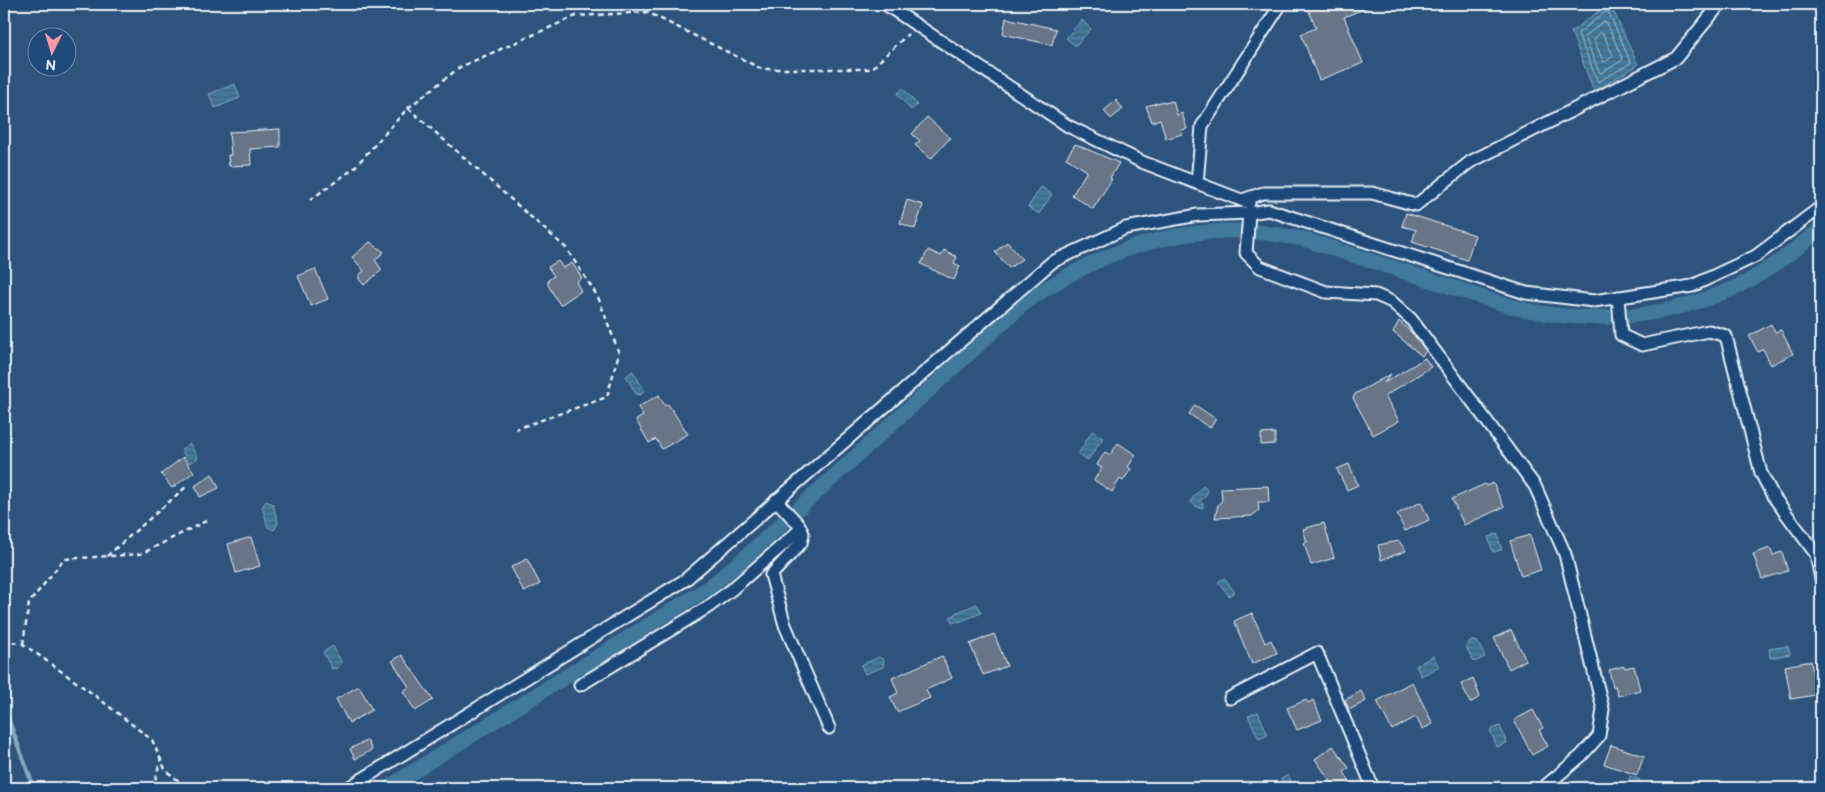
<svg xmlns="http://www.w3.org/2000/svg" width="1825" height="792" viewBox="0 0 1825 792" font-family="'Balsamiq Sans',sans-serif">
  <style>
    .water { fill: url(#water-rules); stroke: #83a9c0 }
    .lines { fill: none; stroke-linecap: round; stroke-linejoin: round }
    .shore { stroke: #a5c1d3; stroke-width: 1 }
    .stream { stroke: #83a9c0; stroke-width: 4.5 }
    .canal { stroke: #40799b; stroke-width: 15 }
    .building { fill: #687587; stroke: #e8f1f8 }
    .minor-casing { stroke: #e8f1f8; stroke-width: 15 }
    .path { stroke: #e8f1f8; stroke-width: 2.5; stroke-dasharray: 5 4; stroke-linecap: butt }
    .minor { stroke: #1f4a7a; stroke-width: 11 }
  </style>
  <defs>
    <pattern id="water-rules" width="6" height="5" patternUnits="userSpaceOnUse" patternTransform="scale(1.25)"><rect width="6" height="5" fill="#40799b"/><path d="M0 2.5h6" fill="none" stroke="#436072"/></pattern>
  </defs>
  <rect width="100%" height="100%" fill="#2e537d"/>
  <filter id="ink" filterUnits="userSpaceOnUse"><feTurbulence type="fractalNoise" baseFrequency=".02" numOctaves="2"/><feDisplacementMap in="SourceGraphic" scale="10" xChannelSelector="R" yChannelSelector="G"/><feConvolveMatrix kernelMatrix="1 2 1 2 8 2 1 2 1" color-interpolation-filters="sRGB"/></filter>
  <g filter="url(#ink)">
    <g class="water">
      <path d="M1608 4H1610L1638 65 1594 91 1571 32Z"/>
      <path d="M1082 20 1091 29 1075 46 1066 38Z"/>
      <path d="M235 84 240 98 215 108 209 94Z"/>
      <path d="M903 88 917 105 911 110 897 94Z"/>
      <path d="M1041 187 1052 194 1039 214 1028 207Z"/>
      <path d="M633 371 644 390 641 395 636 394 626 376Z"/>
      <path d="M1092 431 1103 438 1088 460 1078 454Z"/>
      <path d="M190 444 198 458 189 463 181 449Z"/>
      <path d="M1203 486 1208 491 1205 497 1199 501 1203 504V508L1197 507 1190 501Z"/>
      <path d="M266 501 273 504 278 523 274 530 268 527 262 507Z"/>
      <path d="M1497 534 1502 550 1493 552 1488 537Z"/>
      <path d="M1224 578 1235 592 1229 596 1218 582Z"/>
      <path d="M977 604 981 613 959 622 958 621 953 623 950 617 955 615V613Z"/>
      <path d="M1471 640 1475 642 1477 641 1485 657 1474 662 1466 647 1469 645V642Z"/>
      <path d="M333 646 342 663 337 669 334 668 332 669 323 652Z"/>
      <path d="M1788 646 1790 654 1770 658 1769 649Z"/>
      <path d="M1433 656 1439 667 1421 676 1416 666Z"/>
      <path d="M879 657 884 660 883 667 865 674 861 665Z"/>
      <path d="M1258 712 1268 735 1259 739 1248 716Z"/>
      <path d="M1500 726 1507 743 1497 747 1490 730Z"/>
      <path d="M1288 775 1294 788H1285L1281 779Z"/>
      <path d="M1630 776 1640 780 1636 788H1626Z"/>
    </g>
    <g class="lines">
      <g class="shore">
        <path d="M1606 12 1609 13 1631 63 1598 82 1578 34Z"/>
        <path d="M1603 22 1607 23 1623 60 1601 73 1599 72 1585 37Z"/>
        <path d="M1600 33 1604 35 1613 56 1605 62 1603 61 1594 40Z"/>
      </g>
      <path class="stream" d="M4 708 34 788"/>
      <path class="canal" d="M387 788 708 588 741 561 1027 301C1089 259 1151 233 1227 231 1252 230 1278 235 1303 239 1349 254 1394 268 1440 283 1468 292 1497 304 1527 310 1596 325 1669 317 1734 288 1766 274 1793 251 1821 229"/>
    </g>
    <g class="building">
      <path d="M1306 4H1376L1344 17 1363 63 1319 80 1301 34 1316 28Z"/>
      <path d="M1006 18 1056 29 1052 45 1003 34Z"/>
      <path d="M1116 100 1123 109 1111 119 1104 111Z"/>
      <path d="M1164 101 1165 103 1173 101 1177 115 1182 113 1187 129 1181 130 1182 134 1166 139 1160 119 1152 122 1146 106Z"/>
      <path d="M927 117 950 138 931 159 915 145 920 141 912 134Z"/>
      <path d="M280 129V147L250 149 251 165 229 166 228 155H231L229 132Z"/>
      <path d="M1075 144 1119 163 1110 178 1112 179 1093 209 1072 195 1087 171 1066 158Z"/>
      <path d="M907 200 923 205 915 229 900 223Z"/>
      <path d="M1406 213 1475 235 1467 260 1412 242 1416 230 1402 226Z"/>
      <path d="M370 242 384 252 375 260 382 270 364 285 359 279V275L364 271 352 257Z"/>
      <path d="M1007 242 1022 259 1009 268 995 252Z"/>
      <path d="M928 250 941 256 944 250 957 257 954 263 960 266 954 280 921 264Z"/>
      <path d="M558 261 563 268 572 263 582 278 576 282 581 291 560 305 548 285V280L554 276 548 267Z"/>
      <path d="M315 269 328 299 311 306 298 276Z"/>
      <path d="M1399 321 1414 335 1426 351 1422 356 1393 332Z"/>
      <path d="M1771 324 1775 332 1781 330 1793 354 1771 365 1763 349 1758 352 1749 336Z"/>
      <path d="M1425 358 1431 367 1385 396 1399 421 1373 435 1353 398 1355 394 1391 374 1384 383Z"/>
      <path d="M659 395 665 406 668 404 688 434 662 449 656 439 649 443 636 420 643 416 638 407Z"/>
      <path d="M1195 405 1216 419 1210 428 1189 414Z"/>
      <path d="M1275 433V444L1261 445V434Z"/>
      <path d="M1118 443 1136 455 1128 467 1131 469 1123 481 1120 479 1112 492 1094 480 1102 468 1097 465 1105 452 1110 455Z"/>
      <path d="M183 457 194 472 172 488 161 474Z"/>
      <path d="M1349 464 1358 485 1347 490 1337 469Z"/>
      <path d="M212 474 219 488 200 497 195 486Z"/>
      <path d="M1493 483 1504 507 1464 525 1452 499 1485 484 1486 486Z"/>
      <path d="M1268 486 1269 502H1258L1259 510 1252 516 1215 518 1218 505 1222 500 1221 488Z"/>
      <path d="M1421 502 1429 520 1405 531 1397 514Z"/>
      <path d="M1324 523 1334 558 1311 565 1304 543 1307 542 1303 529Z"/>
      <path d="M1530 535 1541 570 1521 576 1510 541Z"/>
      <path d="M251 537 260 566 236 573 228 544Z"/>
      <path d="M1399 541 1406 551 1381 560 1378 545Z"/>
      <path d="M1770 548 1773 555 1782 552 1788 571 1762 579 1753 554Z"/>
      <path d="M527 559 540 584 524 592 511 567Z"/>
      <path d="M1252 613 1265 643 1271 640 1277 653 1252 664 1234 621Z"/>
      <path d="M1511 630 1526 660 1509 669 1494 638Z"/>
      <path d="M994 634 1007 666 983 675 970 644Z"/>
      <path d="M402 655 433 700 415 711 403 691 409 687 392 661Z"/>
      <path d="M942 656 952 678 926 690 930 698 897 712 890 697 898 693 892 678Z"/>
      <path d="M1811 661 1816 695 1791 699 1785 666Z"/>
      <path d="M1624 666 1625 668 1634 666 1640 690 1618 696 1615 686 1613 687 1609 670Z"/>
      <path d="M1473 678 1480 697 1470 703 1461 684Z"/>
      <path d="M1412 682 1433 724 1422 729 1416 717 1392 730 1377 701Z"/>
      <path d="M359 686 372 710 349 723 336 699Z"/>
      <path d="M1361 691 1366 701 1349 710 1345 700Z"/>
      <path d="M1306 700 1308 703 1313 700 1322 720 1297 730 1287 708Z"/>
      <path d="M1533 710 1543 728 1539 730 1548 746 1532 755 1514 720Z"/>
      <path d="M367 740 372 750 355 759 350 749Z"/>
      <path d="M1611 745 1644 756 1637 775 1604 764Z"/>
      <path d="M1333 746 1349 768 1344 772 1353 788H1335L1315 759Z"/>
    </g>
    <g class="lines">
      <defs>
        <g id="minor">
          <path d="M885 4 1068 126 1142 162 1249 203"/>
          <path d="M1197 183 1202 126 1281 4"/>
          <path d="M1242 200 1263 193H1372L1416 205 1470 162 1676 58 1720 4"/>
          <path d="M1249 213 1246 253 1260 267 1326 292 1376 295 1392 302 1411 319 1535 486 1565 554 1603 709 1599 736 1581 756 1543 788"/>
          <path d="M1618 297 1621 335 1642 345 1709 331 1726 336 1761 473 1773 496 1816 554 1821 579"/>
          <path d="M776 500 799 525 803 534 801 543 771 575 785 625 829 728"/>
          <path d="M580 685 708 607 731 590 801 529"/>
          <path d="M1230 698 1317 653 1373 788"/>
          <path d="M348 788 685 580 1052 262 1126 228 1198 215 1249 213 1269 210 1526 293 1594 301 1692 286 1756 256 1821 207"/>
        </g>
      </defs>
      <use href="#minor" class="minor-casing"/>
      <g class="path">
        <path d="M408 108 566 248 598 297 619 353 607 397 516 429"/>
        <path d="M310 200 353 169 408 108 460 67 576 16 647 12 762 69H871L908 34"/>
        <path d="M107 556 187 486"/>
        <path d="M4 640 23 644 93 694 152 740 166 771 188 788"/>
        <path d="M23 644 29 603 64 559 141 554 208 520"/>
        <path d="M153 788 161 758"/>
      </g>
      <use href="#minor" class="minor"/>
    </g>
  </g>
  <rect width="1825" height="792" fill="none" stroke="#1f4a7a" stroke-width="20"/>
  <rect x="10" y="10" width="1805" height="772" fill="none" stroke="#e8f1f8" stroke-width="2" filter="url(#ink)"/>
  <g transform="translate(52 52) rotate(185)"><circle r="24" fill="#1f4a7a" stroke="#6f8dac"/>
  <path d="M0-4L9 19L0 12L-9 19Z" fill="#ff9aa2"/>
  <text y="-8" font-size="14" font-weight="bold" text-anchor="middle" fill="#e8f1f8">N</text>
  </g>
</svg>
